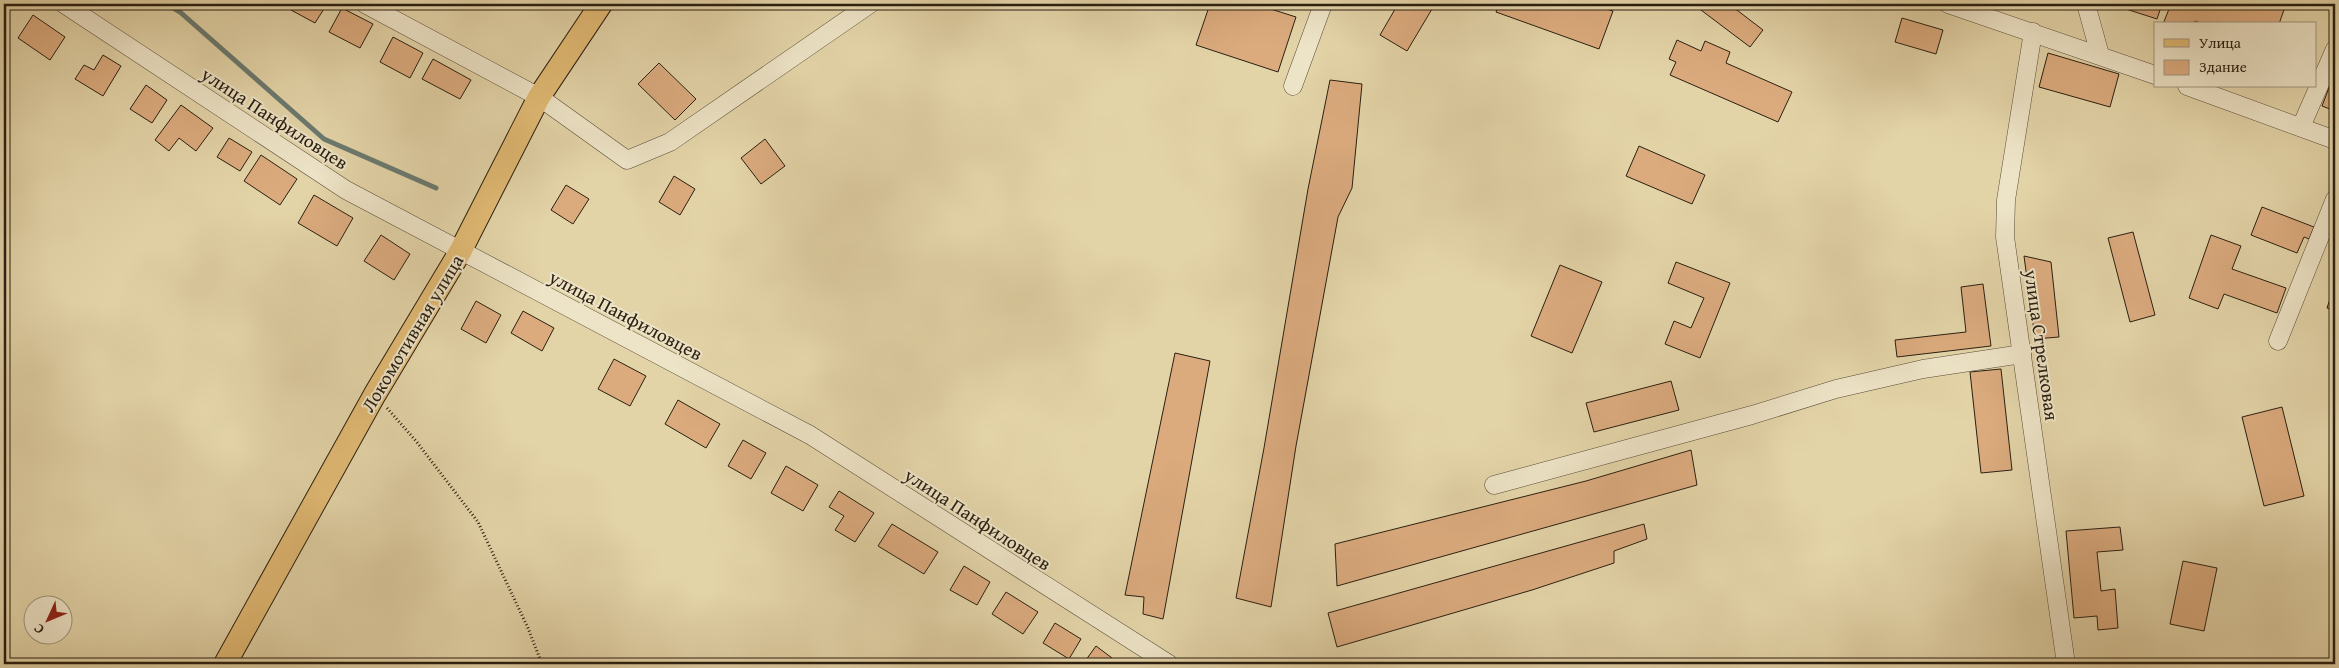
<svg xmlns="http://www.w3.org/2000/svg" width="2339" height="668" viewBox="0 0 2339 668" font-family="'Gentium Book Plus',serif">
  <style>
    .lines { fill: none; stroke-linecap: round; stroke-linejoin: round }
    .stream { stroke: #6b7a6f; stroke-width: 5 }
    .building { fill: #dbab7e; stroke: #2a1f11 }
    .minor-casing { stroke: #584c37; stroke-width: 19 }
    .major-casing { stroke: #2a1f11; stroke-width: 24 }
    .path { stroke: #2a1f11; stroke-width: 3; stroke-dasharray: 1 2.5; stroke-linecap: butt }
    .minor { stroke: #ede3c6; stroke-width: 18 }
    .major { stroke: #e2ba74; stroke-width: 22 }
    .labels { text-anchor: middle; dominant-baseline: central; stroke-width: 4; stroke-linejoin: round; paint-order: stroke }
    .street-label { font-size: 19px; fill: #2a1f11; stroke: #ede3c6 }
  </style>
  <rect width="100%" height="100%" fill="#e3d4a8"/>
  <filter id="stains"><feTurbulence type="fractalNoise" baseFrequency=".004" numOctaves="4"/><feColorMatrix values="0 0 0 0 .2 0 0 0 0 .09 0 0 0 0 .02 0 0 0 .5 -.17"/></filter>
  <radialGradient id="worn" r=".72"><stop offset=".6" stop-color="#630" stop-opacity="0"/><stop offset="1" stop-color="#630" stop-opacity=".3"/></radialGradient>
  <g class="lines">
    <path class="stream" d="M167 4 180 12 324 139 436 188"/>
  </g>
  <g class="building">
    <path d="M295 4H327L315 23 291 10Z"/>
    <path d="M1210 4H1255L1296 17 1278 72 1196 45Z"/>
    <path d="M1398 4H1435L1407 51 1380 35Z"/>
    <path d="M1499 4H1591L1613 11 1599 49 1496 12Z"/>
    <path d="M1693 4H1729L1763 30 1750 47Z"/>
    <path d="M2128 4H2162L2157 19 2126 9Z"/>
    <path d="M2171 4H2286L2279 24H2203L2195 21 2194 24H2163Z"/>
    <path d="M342 8 373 24 360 48 329 32Z"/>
    <path d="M33 15 65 37 50 60 18 38Z"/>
    <path d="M1902 18 1943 30 1936 54 1895 42Z"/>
    <path d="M393 37 423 53 410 78 380 62Z"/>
    <path d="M1677 40 1701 51 1705 41 1730 52 1726 63 1792 92 1778 122 1670 75 1676 62 1669 59Z"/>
    <path d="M2048 53 2119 74 2110 107 2039 87Z"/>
    <path d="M103 55 121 66 103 96 75 79 84 65 94 70Z"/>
    <path d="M433 59 471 80 460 99 422 79Z"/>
    <path d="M659 63 696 99 675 120 638 84Z"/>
    <path d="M2335 72V111L2322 106Z"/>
    <path d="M1330 80 1362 84 1352 188 1338 217 1296 446 1271 607 1236 598 1264 448 1308 189Z"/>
    <path d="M146 85 167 100 152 123 130 109Z"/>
    <path d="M181 105 213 128 196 151 179 138 169 151 155 140Z"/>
    <path d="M229 138 252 152 240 171 217 157Z"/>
    <path d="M765 139 785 166 761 184 741 158Z"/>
    <path d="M1639 146 1705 175 1692 204 1626 176Z"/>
    <path d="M261 155 297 179 280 205 244 181Z"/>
    <path d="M674 176 695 189 680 215 659 202Z"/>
    <path d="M566 185 589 199 573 224 551 210Z"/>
    <path d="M314 195 353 218 337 246 298 223Z"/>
    <path d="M2262 207 2314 227 2309 239 2304 237 2297 253 2251 235Z"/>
    <path d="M2133 232 2155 315 2130 322 2108 238Z"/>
    <path d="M381 235 410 254 394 280 364 261Z"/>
    <path d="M2211 235 2241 246 2232 269 2286 288 2277 313 2224 294 2218 309 2189 298Z"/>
    <path d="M2024 256 2051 262 2059 337 2035 339Z"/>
    <path d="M1676 262 1730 283 1700 358 1665 344 1674 321 1691 328 1704 298 1668 283Z"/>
    <path d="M1560 265 1602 282 1572 353 1531 336Z"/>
    <path d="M1983 284 1991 346 1897 357 1895 340 1966 332 1961 287Z"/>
    <path d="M2335 284V311L2327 308Z"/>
    <path d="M476 301 501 315 486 343 461 329Z"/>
    <path d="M523 311 554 328 542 351 511 333Z"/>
    <path d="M1175 353 1210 361 1163 619 1143 614 1144 597 1125 595Z"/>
    <path d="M614 359 646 376 630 406 598 389Z"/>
    <path d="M2001 369 2012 470 1981 473 1970 372Z"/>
    <path d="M1671 381 1679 410 1594 432 1586 403Z"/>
    <path d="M678 400 720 424 706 448 665 424Z"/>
    <path d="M2282 407 2304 496 2264 506 2242 417Z"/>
    <path d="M743 440 766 453 751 479 728 466Z"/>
    <path d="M1691 450 1697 485 1337 586 1335 544 1586 481Z"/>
    <path d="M786 466 818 485 803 511 771 493Z"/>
    <path d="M839 491 874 513 855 542 835 530 844 516 829 507Z"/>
    <path d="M892 524 938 552 924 574 878 546Z"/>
    <path d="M1644 524 1647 539 1614 551V563L1532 590 1337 647 1328 613Z"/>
    <path d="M2120 527 2123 550 2097 552 2101 591 2115 589 2118 628 2098 630 2097 616 2074 618 2066 531Z"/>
    <path d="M2183 561 2217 568 2204 631 2170 624Z"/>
    <path d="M964 566 990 582 977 605 950 590Z"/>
    <path d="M1006 592 1038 612 1023 634 992 614Z"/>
    <path d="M1055 623 1081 639 1069 659 1043 643Z"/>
    <path d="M1096 646 1120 664H1083Z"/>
  </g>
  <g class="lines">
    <defs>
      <g id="minor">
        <path d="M64 4 346 190 810 435 1169 664"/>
        <path d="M365 4 539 97 627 160 670 142 870 4"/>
        <path d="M1948 4 2155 75"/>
        <path d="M2086 4 2100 55"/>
        <path d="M2033 32 2006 200 2005 237 2066 664"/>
        <path d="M1293 86 1323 4"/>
        <path d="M2187 86 2335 140"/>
        <path d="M2301 127 2335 49"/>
        <path d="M2278 341 2335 199"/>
        <path d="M1494 485 1752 415 1836 389 1923 369 2022 354"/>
      </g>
      <path id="major" d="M225 664 375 394 460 252 539 97 601 4"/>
    </defs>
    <use href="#minor" class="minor-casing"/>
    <use href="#major" class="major-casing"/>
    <path class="path" d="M387 408 416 441 478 522 528 628 542 664"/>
    <use href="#minor" class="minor"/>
    <use href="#major" class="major"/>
  </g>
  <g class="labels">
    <g class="street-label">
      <text transform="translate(275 118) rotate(33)">улица Панфиловцев</text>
      <text transform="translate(626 315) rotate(28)">улица Панфиловцев</text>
      <text transform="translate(412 333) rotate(-59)">Локомотивная улица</text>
      <text transform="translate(2042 345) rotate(82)">улица Стрелковая</text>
      <text transform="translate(978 519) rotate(33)">улица Панфиловцев</text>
    </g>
  </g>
  <rect width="2339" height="668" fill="none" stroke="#e3d4a8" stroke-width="20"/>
  <rect x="5" y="5" width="2329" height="658" fill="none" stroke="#2a1f11" stroke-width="2.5"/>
  <rect x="10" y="10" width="2319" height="648" fill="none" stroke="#2a1f11"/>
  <rect x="2154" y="22" width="162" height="65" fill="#ede3c6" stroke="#9f957e"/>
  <rect x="2164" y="39" width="25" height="8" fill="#e2ba74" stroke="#9f957e"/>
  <text x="2199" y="48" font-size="15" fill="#2a1f11">Улица</text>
  <rect x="2164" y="60" width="25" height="15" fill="#dbab7e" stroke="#9f957e"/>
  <text x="2199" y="72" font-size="15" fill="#2a1f11">Здание</text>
  <g transform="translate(48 620) rotate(226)"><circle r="24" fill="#ede3c6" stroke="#9f957e"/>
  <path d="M0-4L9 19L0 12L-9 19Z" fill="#8f2418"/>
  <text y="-8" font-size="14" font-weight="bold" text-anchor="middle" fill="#2a1f11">С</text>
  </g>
  <rect width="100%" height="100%" filter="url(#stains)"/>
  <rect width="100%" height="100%" fill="url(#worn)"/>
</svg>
